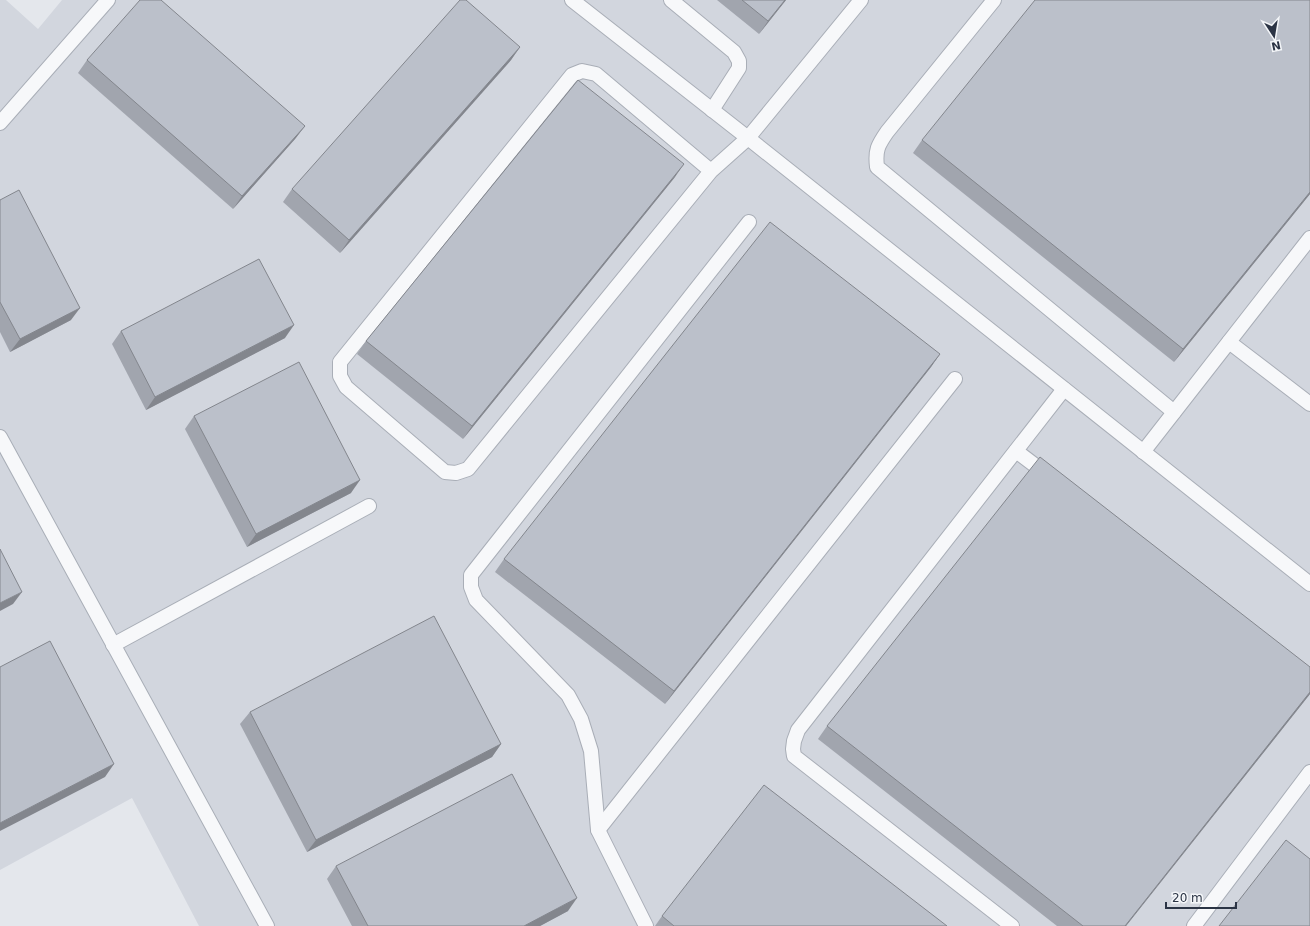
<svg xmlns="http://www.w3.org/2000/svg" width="1310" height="926" viewBox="0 0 1310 926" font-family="'DejaVu Sans',sans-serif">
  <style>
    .built { fill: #d2d6de }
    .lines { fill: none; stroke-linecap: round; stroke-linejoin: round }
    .lane-casing { stroke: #a9aeb7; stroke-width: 16 }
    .lane { stroke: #f7f8fa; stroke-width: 14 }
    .wall { fill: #a1a5ae }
    .shaded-wall { fill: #83868d }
    .building { fill: #bbc0ca; stroke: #83868d }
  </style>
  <rect width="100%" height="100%" fill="#e4e7ec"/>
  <path class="built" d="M0 0H6L38 29 62 0H1310V926H199L132 798 0 870Z"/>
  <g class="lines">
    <defs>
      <g id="lane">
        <path d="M572 0 748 138 1310 584"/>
        <path d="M671 0 734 52 739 61V68L712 110"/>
        <path d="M994 0 887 132C878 145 875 150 877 167L1174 412"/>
        <path d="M0 123 108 0"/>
        <path d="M711 171 596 74 582 71 572 75 340 362V376L346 387 445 472 456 473 468 469 711 171 748 138 861 0"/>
        <path d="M1229 342 1310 404"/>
        <path d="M0 437 267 926"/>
        <path d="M1016 451 1049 476"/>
        <path d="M1143 452 1310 238"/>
        <path d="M113 645 369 506"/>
        <path d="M598 830 955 379"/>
        <path d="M646 926 598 830 591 751 581 719 568 695 476 600 471 587V575L749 222"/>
        <path d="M1012 926 794 756 793 749 794 741 798 730 1064 389"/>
        <path d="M1194 926 1310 772"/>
      </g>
    </defs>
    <use href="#lane" class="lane-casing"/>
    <use href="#lane" class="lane"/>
  </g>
  <g class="wall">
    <path d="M717 0H786L759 34Z"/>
    <path d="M520 47 511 60 340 253 283 202 292 189Z"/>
    <path d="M87 60 305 126 295 139 233 209 78 73Z"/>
    <path d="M922 140 1310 194 1174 362 913 153Z"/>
    <path d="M675 177 463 439 357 354 366 341Z"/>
    <path d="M0 200 71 320 10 352 0 332Z"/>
    <path d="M121 331 285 338 146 410 112 344Z"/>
    <path d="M940 354 931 367 665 704 495 572 504 559Z"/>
    <path d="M194 416 351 493 247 547 185 429Z"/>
    <path d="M1310 694 1126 926H1057L818 739 827 726Z"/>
    <path d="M250 712 501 744 492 757 307 852 240 724Z"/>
    <path d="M336 866 568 911 540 926H352L327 879Z"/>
    <path d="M662 916 947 926H655Z"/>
  </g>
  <g class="shaded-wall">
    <path d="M785 0H786L759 34 768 21Z"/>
    <path d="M520 47 511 60 340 253 349 240Z"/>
    <path d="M305 126 295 139 233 209 242 196Z"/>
    <path d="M684 164 675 177 463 439 472 426Z"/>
    <path d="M1310 192V194L1174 362 1183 349Z"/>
    <path d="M80 308 71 320 10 352 20 339Z"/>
    <path d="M294 325 285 338 146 410 155 397Z"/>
    <path d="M940 354 931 367 665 704 674 691Z"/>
    <path d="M360 480 351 493 247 547 256 534Z"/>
    <path d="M22 592 13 604 0 611V603Z"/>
    <path d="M1310 692V694L1126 926H1125Z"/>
    <path d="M501 744 492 757 307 852 316 840Z"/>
    <path d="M114 764 105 777 0 831V823Z"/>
    <path d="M577 898 568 911 540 926H524Z"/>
  </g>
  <g class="building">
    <path d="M140 0H161L305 126 242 196 87 60Z"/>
    <path d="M460 0H466L520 47 349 240 292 189Z"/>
    <path d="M742 0H785L768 21Z"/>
    <path d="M1035 0H1310V192L1183 349 922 140Z"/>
    <path d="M578 80 684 164 472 426 366 341Z"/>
    <path d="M19 190 80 308 20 339 0 302V200Z"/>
    <path d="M770 222 940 354 674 691 504 559Z"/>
    <path d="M259 259 294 325 155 397 121 331Z"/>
    <path d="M299 362 360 480 256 534 194 416Z"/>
    <path d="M1040 457 1310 667V692L1125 926H1083L827 726Z"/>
    <path d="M0 549 22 592 0 603Z"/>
    <path d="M434 616 501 744 316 840 250 712Z"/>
    <path d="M50 641 114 764 0 823V667Z"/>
    <path d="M512 774 577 898 524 926H368L336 866Z"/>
    <path d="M764 785 947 926H674L662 916Z"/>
    <path d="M1286 840 1310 859V926H1219Z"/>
  </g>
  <g transform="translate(1274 36) rotate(168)" stroke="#f4f6f9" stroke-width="3" paint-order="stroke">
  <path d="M0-3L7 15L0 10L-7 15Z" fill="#2b3445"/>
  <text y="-6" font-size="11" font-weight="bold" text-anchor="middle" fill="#2b3445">N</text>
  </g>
  <path d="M1166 902v6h70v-6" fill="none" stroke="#2b3445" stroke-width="2"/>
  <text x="1172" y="902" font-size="12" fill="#2b3445" stroke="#f4f6f9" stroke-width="3" paint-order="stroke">20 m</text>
</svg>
